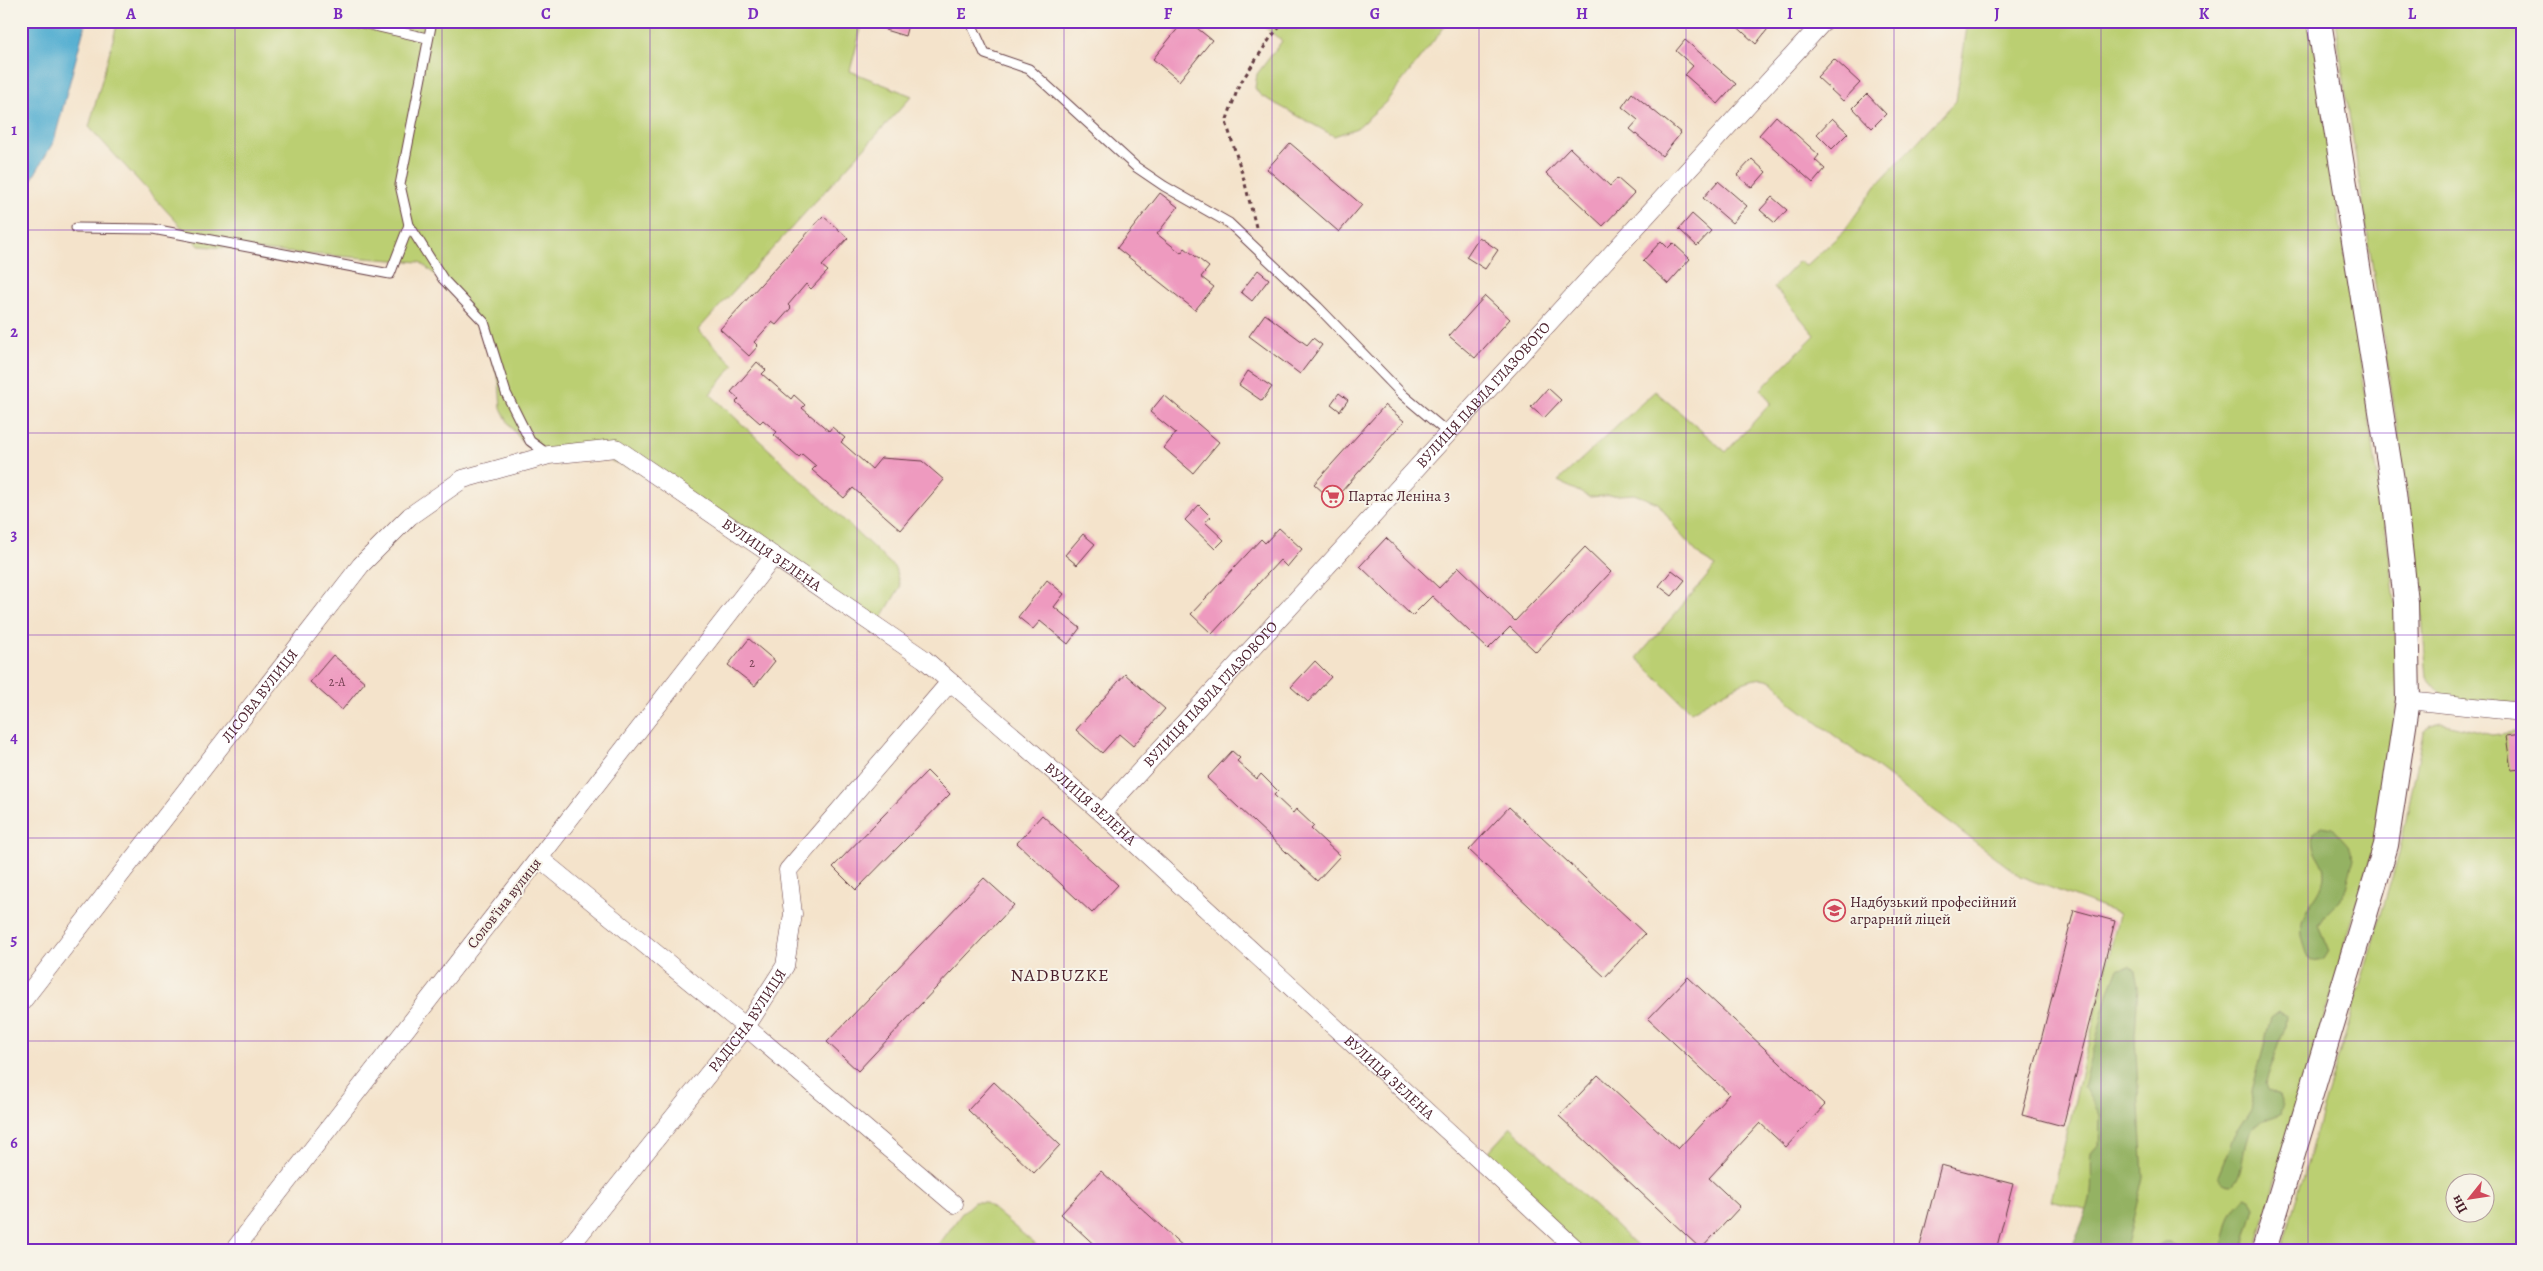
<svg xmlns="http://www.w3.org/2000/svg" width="2543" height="1271" viewBox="0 0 2543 1271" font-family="Alegreya,serif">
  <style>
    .green { fill: #bbcf72; stroke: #82774e; fill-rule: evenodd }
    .forest { fill: #94b264; stroke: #6f6848 }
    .water { fill: #54afd1; stroke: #4f677e }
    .building { fill: #ee9abf }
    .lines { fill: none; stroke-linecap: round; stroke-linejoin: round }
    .service-casing { stroke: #643c43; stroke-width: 11 }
    .minor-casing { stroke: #643c43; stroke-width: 19 }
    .secondary-casing { stroke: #643c43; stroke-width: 26 }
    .path { stroke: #643c43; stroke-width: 3; stroke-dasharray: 4 4; stroke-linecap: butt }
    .service { stroke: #fff; stroke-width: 9 }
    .minor { stroke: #fff; stroke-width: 18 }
    .secondary { stroke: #fff; stroke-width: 24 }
    .grid { fill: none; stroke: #7b2cbf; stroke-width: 1; stroke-opacity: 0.55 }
    .labels { text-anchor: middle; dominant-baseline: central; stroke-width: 4; stroke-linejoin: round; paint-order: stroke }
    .number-label { font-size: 12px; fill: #733e50 }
    .street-label { font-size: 15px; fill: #4a1f2b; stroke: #f7f3e8 }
    .poi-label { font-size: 15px; fill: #4a1f2b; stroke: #f7f3e8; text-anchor: start }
    .quarter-label { font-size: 18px; letter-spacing: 1px; fill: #4a1f2b; stroke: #f7f3e8 }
    .neatline { fill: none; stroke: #7b2cbf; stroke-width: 2 }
    .grid-label { font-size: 16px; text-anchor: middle; font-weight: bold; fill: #7b2cbf }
  </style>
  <rect width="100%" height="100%" fill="#f7f3e8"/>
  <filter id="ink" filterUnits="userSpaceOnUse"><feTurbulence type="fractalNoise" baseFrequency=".02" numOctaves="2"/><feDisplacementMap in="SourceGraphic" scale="10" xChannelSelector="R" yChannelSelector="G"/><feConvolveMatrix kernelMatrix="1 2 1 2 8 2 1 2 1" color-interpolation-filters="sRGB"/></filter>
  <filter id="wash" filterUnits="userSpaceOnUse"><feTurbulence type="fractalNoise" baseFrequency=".0096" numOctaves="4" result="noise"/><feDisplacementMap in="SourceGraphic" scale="20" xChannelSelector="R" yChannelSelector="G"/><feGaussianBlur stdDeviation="1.12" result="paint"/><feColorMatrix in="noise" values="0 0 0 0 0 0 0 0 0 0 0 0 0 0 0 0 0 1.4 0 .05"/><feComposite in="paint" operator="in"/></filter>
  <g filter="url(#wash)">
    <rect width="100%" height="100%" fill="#f4e3cb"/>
    <g class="green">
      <path d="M118 21H863L850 71 912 96 698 330 734 365 710 394 895 568 900 587 882 617 874 620 637 471 609 460 539 454 524 444 510 426 501 408 499 381 481 322 446 284 420 262 199 246 89 127Z"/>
      <path d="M1257 21H1449L1386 102 1357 128 1334 136 1260 95 1255 88 1257 74 1282 41Z"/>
      <path d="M1960 21H2310L2391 567 2398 630 2400 688 2390 755 2373 849 2256 1250H2083L2092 1212 2051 1201 2119 914 2020 876 1790 702C1785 694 1780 686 1772 681 1753 669 1709 702 1691 712L1637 658 1716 566 1701 557 1680 534 1658 503 1634 494 1589 497 1558 481 1655 391 1726 452 1771 403 1761 389 1815 335 1774 287 1799 261 1806 266 1844 231 1879 182 1956 101 1967 27Z"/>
      <path d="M2335 21H2522V703L2444 698 2427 678 2418 565Z"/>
      <path d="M2441 723 2492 735 2522 731V1250H2281L2399 854 2424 732 2431 726ZM2456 1184H2486V1214H2456Z"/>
      <path d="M1511 1127 1641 1250H1582L1488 1159 1490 1150Z"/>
      <path d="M974 1202H985L1042 1250H935L962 1213Z"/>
    </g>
    <g class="forest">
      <path d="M2322 826 2333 828 2348 845 2354 858 2346 888 2339 901 2324 916 2318 925 2329 951 2324 959 2312 961C2307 956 2306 950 2304 944 2293 909 2322 901 2324 876 2325 858 2309 855 2313 833Z"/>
      <path d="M2130 966 2135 971 2138 986 2135 1036 2143 1177 2126 1250H2071C2077 1233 2086 1217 2090 1199 2093 1183 2090 1168 2092 1153L2099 1145 2100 1115 2084 1087 2109 991 2118 968Z"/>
      <path d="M2279 1012 2286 1015 2285 1027 2265 1084 2267 1090 2279 1096 2283 1106 2281 1114C2274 1118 2265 1119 2258 1123 2238 1136 2248 1171 2232 1185 2224 1185 2221 1182 2218 1175L2234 1136 2251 1110 2253 1100 2252 1091 2271 1018Z"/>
      <path d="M2246 1197 2251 1200 2255 1207 2243 1250H2221C2226 1231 2228 1207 2246 1197Z"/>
      <path d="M2164 1242H2170L2180 1250H2159L2157 1246Z"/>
    </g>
    <path class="water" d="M21 21H86L54 141 21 198Z"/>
    <g id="blocks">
      <g class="building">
        <path d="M887 21H909L905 36 885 30Z"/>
        <path d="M1184 21H1188L1212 40 1179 81 1153 59Z"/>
        <path d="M1731 21H1774L1756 44Z"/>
        <path d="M1685 40 1736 84 1718 104 1685 75 1693 66 1676 51Z"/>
        <path d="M1834 59 1860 83 1843 101 1817 77Z"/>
        <path d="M1632 93 1681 133 1662 156 1630 129 1638 120 1622 107Z"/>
        <path d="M1867 94 1886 114 1872 128 1853 108Z"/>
        <path d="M1776 116 1819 155 1815 160 1825 169 1813 183 1759 135Z"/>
        <path d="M1832 118 1848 133 1832 149 1817 134Z"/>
        <path d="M1290 143 1362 205 1339 232 1267 169Z"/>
        <path d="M1570 148 1610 186 1617 178 1634 193 1603 226 1546 173Z"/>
        <path d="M1752 159 1766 172 1752 188 1737 175Z"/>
        <path d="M1718 181 1747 206 1732 223 1703 198Z"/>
        <path d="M1160 193 1178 207 1157 234 1181 253 1185 248 1209 267 1201 277 1214 287 1195 310 1117 248Z"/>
        <path d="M1772 197 1787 210 1775 223 1760 210Z"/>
        <path d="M1692 214 1711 231 1697 246 1679 229Z"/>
        <path d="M823 216 848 238 822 266 828 271 811 289 806 284 788 305 791 308 776 325 772 322 754 342 758 346 749 356 720 329Z"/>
        <path d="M1479 237 1498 250 1485 269 1466 257Z"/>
        <path d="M1661 241 1668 248 1673 243 1690 259 1668 284 1643 261Z"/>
        <path d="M1258 270 1269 279 1252 301 1241 292Z"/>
        <path d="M1485 296 1510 319 1475 358 1449 336Z"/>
        <path d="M1265 314 1307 345 1313 338 1322 345 1300 374 1249 336Z"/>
        <path d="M757 362 766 370 762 374 791 399 794 395 805 405 802 408 829 431 832 427 845 438 841 442 872 469 881 458 922 461 944 480 901 530 853 488 844 498 812 470 816 466 802 454 799 457 774 435 777 432 763 420 760 423 736 402 739 399 731 392Z"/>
        <path d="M1248 371 1272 387 1262 401 1239 385Z"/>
        <path d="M1548 388 1561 400 1544 418 1531 407Z"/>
        <path d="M1339 393 1348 400 1340 411 1331 404Z"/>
        <path d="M1164 395 1219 442 1193 473 1164 448 1176 433 1150 412Z"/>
        <path d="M1385 405 1404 421 1333 501 1314 484Z"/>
        <path d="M1199 505 1211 517 1205 522 1224 540 1215 549 1185 520Z"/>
        <path d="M1279 528 1302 549 1287 567 1280 560 1212 634 1191 614 1261 539 1265 543Z"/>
        <path d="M1083 534 1095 544 1077 565 1065 555Z"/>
        <path d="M1386 538 1439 588 1459 567 1515 621 1585 547 1611 572 1536 652 1510 627 1488 649 1432 596 1412 616 1360 566Z"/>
        <path d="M1672 570 1685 580 1672 596 1659 586Z"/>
        <path d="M1047 580 1064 594 1054 607 1080 628 1068 644 1040 621 1033 629 1018 617Z"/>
        <path d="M749 639 775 661 755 686 728 665Z"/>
        <path d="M333 655 365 682 342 710 310 682Z"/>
        <path d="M1315 661 1331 677 1308 702 1291 687Z"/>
        <path d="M1125 674 1165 709 1133 746 1119 734 1102 753 1076 730Z"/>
        <path d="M2522 734V769L2511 770 2506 736Z"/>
        <path d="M1232 751 1240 758 1237 761 1257 779 1261 774 1278 791 1274 795 1293 813 1296 809 1314 826 1311 829 1340 856 1317 881 1207 778Z"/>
        <path d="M927 771 950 794 856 890 833 867Z"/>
        <path d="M1509 807 1645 934 1605 977 1469 850Z"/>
        <path d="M1042 815 1118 885 1092 913 1017 843Z"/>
        <path d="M984 878 1014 905 858 1071 827 1042Z"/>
        <path d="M2074 910 2115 921 2063 1126 2022 1115Z"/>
        <path d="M1688 977 1825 1105 1786 1147 1760 1123 1709 1178 1740 1207 1701 1249 1559 1116 1598 1075 1678 1149 1729 1094 1648 1019Z"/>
        <path d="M994 1082 1060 1145 1034 1173 968 1110Z"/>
        <path d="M1941 1165 2013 1184 1996 1250H1919Z"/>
        <path d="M1101 1171 1187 1250H1100L1061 1214Z"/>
      </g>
    </g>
  </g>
  <g filter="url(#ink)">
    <use href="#blocks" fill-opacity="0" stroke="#643c43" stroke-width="1"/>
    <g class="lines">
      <defs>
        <g id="service">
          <path d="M353 21 427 38"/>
          <path d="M432 21 400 185 409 225 443 279 484 322 506 393 530 441 549 455"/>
          <path d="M970 21 985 54 1029 69 1136 167 1164 186 1229 223 1318 307 1403 395 1448 433"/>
          <path d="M76 228 153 229 390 274 409 225"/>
        </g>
        <g id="minor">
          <path d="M2408 700 2522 712"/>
          <path id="s1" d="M1102 813 1824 21"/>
          <path d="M539 858 746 1027 954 1204"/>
          <path id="s2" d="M21 1003 361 565 410 516 463 479 549 455 616 448 924 659 1102 813 1577 1250"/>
          <path d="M234 1250 774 556"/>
          <path id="s3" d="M567 1250 746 1027 785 966 793 914 788 870 950 682"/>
        </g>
        <path id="secondary" d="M2264 1250 2386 845 2408 700 2406 602 2394 493 2319 21"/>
      </defs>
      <use href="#service" class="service-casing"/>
      <use href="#minor" class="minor-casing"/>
      <use href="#secondary" class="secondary-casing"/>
      <path class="path" d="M1256 227 1243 176 1226 122 1239 85 1271 37 1285 21"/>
      <use href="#service" class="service"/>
      <use href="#minor" class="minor"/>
      <use href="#secondary" class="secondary"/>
    </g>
  </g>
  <path class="grid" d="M235 21V1250M442 21V1250M650 21V1250M857 21V1250M1064 21V1250M1272 21V1250M1479 21V1250M1686 21V1250M1894 21V1250M2101 21V1250M2308 21V1250M21 230H2522M21 433H2522M21 635H2522M21 838H2522M21 1041H2522"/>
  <defs>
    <symbol id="supermarket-ring" viewBox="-11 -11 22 22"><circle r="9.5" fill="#f7f3e8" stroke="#d1495b" stroke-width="1.5"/><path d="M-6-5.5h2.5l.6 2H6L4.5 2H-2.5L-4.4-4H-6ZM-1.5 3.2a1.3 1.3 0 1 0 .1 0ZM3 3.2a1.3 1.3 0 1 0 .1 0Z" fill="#d1495b"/></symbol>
    <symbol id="university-ring" viewBox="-11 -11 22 22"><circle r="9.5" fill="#f7f3e8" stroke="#d1495b" stroke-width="1.5"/><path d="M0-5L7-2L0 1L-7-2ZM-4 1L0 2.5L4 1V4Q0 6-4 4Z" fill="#d1495b"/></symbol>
  </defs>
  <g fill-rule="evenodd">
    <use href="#supermarket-ring" x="1320" y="484" width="25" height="25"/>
    <use href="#university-ring" x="1822" y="898" width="25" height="25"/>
  </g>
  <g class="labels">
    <g class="number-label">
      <text x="752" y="663">2</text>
      <text x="337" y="682">2-А</text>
    </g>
    <g class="street-label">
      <text stroke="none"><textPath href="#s1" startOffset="566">ВУЛИЦЯ ПАВЛА ГЛАЗОВОГО</textPath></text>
      <text stroke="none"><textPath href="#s2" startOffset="1034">ВУЛИЦЯ ЗЕЛЕНА</textPath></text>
      <text stroke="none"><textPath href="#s1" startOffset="161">ВУЛИЦЯ ПАВЛА ГЛАЗОВОГО</textPath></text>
      <text stroke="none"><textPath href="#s2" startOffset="389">ЛІСОВА ВУЛИЦЯ</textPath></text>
      <text stroke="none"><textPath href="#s2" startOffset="1439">ВУЛИЦЯ ЗЕЛЕНА</textPath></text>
      <text transform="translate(504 903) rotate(-52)">Соловʼїна вулиця</text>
      <text stroke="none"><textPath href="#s3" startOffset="292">РАДІСНА ВУЛИЦЯ</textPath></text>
      <text stroke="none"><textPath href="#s2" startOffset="1844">ВУЛИЦЯ ЗЕЛЕНА</textPath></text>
    </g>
    <g class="poi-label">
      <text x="1348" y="496">Партас Леніна 3</text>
      <text x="1850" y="902">Надбузький професійний<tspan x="1850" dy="17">аграрний ліцей</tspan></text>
    </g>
    <g class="quarter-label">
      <text x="1060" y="975">NADBUZKE</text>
    </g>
  </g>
  <rect width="2543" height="1271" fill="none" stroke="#f7f3e8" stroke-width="55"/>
  <g transform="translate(2470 1198) rotate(240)"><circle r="24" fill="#f7f3e8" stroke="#b29e9c"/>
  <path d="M0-4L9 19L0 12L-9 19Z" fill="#d1495b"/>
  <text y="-8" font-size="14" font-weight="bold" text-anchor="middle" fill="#4a1f2b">Пн</text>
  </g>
  <rect x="28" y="28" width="2488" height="1216" class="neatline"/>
  <g class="grid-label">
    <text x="131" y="19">A</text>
    <text x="338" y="19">B</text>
    <text x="546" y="19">C</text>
    <text x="753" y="19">D</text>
    <text x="961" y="19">E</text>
    <text x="1168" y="19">F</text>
    <text x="1375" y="19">G</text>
    <text x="1582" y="19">H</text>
    <text x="1790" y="19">I</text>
    <text x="1997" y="19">J</text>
    <text x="2204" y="19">K</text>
    <text x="2412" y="19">L</text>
    <text x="14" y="135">1</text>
    <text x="14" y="337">2</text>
    <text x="14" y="540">3</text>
    <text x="14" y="743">4</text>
    <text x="14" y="945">5</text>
    <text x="14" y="1148">6</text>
  </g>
</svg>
